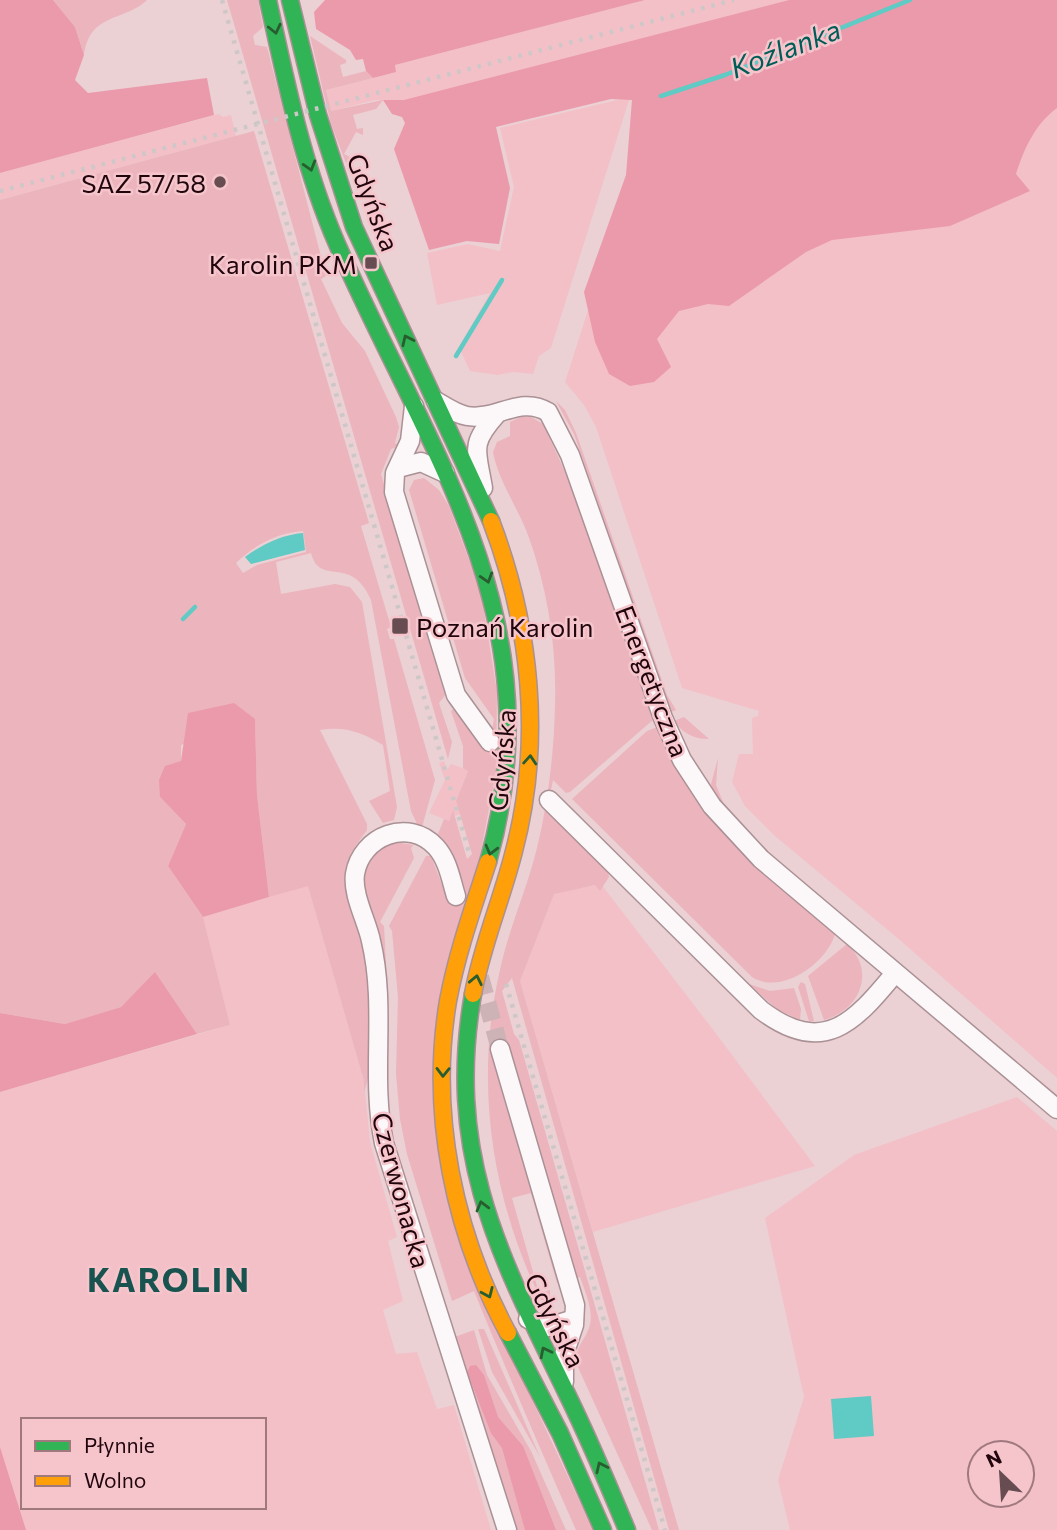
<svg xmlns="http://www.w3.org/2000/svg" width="1057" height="1530" viewBox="0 0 1057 1530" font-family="Commissioner,sans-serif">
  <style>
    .built { fill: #f3c0c8; fill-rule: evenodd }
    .green { fill: #ecb4bd; fill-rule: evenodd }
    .forest { fill: #eb9aab }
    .water { fill: #60cac4 }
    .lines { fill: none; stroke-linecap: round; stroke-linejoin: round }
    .stream { stroke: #60cac4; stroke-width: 4.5 }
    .street-tunnel { stroke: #cdb2b6; stroke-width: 18; stroke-dasharray: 18 9; stroke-linecap: butt }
    .street-casing { stroke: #aa9195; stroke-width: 21 }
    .fast-casing { stroke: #aa9195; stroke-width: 19 }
    .slow-casing { stroke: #aa9195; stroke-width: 19 }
    .street { stroke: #fcf8f9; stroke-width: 18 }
    .fast { stroke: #30b455; stroke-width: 16 }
    .slow { stroke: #ff9f0a; stroke-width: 16 }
    .rail { stroke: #cec7c7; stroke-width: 4.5; stroke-dasharray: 3.5 7; stroke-linecap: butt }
    .oneway { stroke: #285d30 }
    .poi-dot { fill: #674d52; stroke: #f6c5cc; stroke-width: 2.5 }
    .labels { text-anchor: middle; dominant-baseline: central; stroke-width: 5; stroke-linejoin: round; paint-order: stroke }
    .poi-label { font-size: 26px; fill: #20060c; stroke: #f6c5cc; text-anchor: end }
    .street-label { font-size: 26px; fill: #20060c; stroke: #f6c5cc }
    .water-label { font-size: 28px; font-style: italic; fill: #005c57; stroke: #f6c5cc }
    .district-label { font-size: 33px; font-weight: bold; letter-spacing: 2px; fill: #18534f; stroke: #f6c5cc }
  </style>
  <rect width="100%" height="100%" fill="#ebd0d4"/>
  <g class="built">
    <path d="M645 0H789L404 101 375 100 331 111 326 90 396 72 395 65Z"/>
    <path d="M1057 0V1078L901 941 775 836 745 806 732 782 739 754H753L752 718 758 716 759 711 682 688 596 427 584 405 565 382 621 208Z"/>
    <path d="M630 97 551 348 539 356 533 374 513 372 498 375 470 371 459 347 490 293 437 305 427 253 468 244 500 251 514 187 500 128Z"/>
    <path d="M219 114 223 117 231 115 236 136 0 200V173Z"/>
    <path d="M444 761 447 770 451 764 468 770 456 801 460 814 455 816 453 811 449 821 429 813 445 780 439 763Z"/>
    <path d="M601 884 711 1027 815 1166 593 1232 520 981 554 893Z"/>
    <path d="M308 885 364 1081 370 1142 397 1237 388 1241 403 1301 383 1310 396 1354 417 1352 437 1409 454 1405 491 1530H0V1092L230 1025 203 917ZM23 1420H264V1507H23Z"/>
    <path d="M1017 1097 1057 1131V1530H790L778 1480 804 1397 765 1218 854 1155ZM980 1453H1022V1495H980Z"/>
  </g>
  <g class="green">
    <path d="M53 0H147C124 22 90 12 84 55L75 27Z"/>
    <path d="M227 0H258L263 27 253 36 255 45 267 47 326 276 321 279 342 323 365 351 396 417 399 427 395 443 399 446 391 449 381 474 446 694 439 703 452 742 448 759Z"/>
    <path d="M310 36 346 60V63L340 65 343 77 366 71 373 78 326 90 331 111 383 100 376 109 353 115 357 129 363 128V135L356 132 344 154 350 157 346 163 331 124Z"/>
    <path d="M254 131 366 513 369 523 361 526 391 627 387 629 390 639H394L435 780 422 827 418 826 411 811 371 600C351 553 320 588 311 553L276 562 281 594 335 584 350 587 362 602 397 807 394 820 383 823 369 801 390 791 383 745C361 732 345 726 320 730L367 824V830C357 844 348 854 345 872 342 887 357 923 362 939 373 980 379 1052 364 1092V1081L308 886 269 897 257 795 255 720 181 745V761L160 797 186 824 168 866 203 917 230 1025 197 1034 155 973 121 1007 65 1024 0 1013V200ZM303 531 306 552 257 565 243 573 236 563C255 545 276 533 303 531Z"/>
    <path d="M556 401 565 410 576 433 667 695 676 710 671 712 574 434Z"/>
    <path d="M521 417H531L543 424 573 489 654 719 570 792 566 793 553 780 547 810 607 869 609 877 600 891 595 885 554 894 520 981 679 1530H669L512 978 502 991 514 1034 519 1040 659 1530H652L577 1365C574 1348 584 1342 589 1328 595 1312 585 1292 580 1277L557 1283 531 1193 512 1198 539 1293 550 1290V1301L541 1300C491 1197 474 1082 500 970 509 928 527 889 537 848 548 803 554 753 555 706 557 648 548 590 528 535 518 508 498 480 493 452L497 442 510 436V422Z"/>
    <path d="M424 478 439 490 449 506 481 592 497 692 496 772 433 1102 526 1387 593 1530H576C541 1451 506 1369 474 1291L452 1301 407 1154 400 1119 396 1074 398 997 392 931 389 926 426 856H431L449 903 462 889 450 852 438 834 444 819 449 821 453 810 467 859 472 854 456 801 468 771 463 768V746L451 711 453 709 488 752 494 719 465 678 409 490 414 480Z"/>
    <path d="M684 717 709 739C693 739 683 733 674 721Z"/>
    <path d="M657 727C701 827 755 866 835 934 827 963 781 996 752 977L572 799 647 731Z"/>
    <path d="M718 758 716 785 725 807 760 844 846 921C812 892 722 826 711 784Z"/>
    <path d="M395 842 413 845 411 848 414 858 380 922 384 926 389 1021 387 1088 396 1158C380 1082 388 1004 376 928 373 911 362 893 364 876 367 858 379 848 395 842Z"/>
    <path d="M847 944C877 972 859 1010 824 1020L808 976Z"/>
    <path d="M801 982 805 984 814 1021H809L798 987Z"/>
    <path d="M749 984 770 991 794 988 801 1009 800 1020 778 1010Z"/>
    <path d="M953 1008 1057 1095V1098L952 1010Z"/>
    <path d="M478 1329H484L540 1457 492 1372Z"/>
    <path d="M474 1330 487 1375 531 1451 566 1530H514L452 1338Z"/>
  </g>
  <g class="forest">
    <path d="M0 0H53L75 27 84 55 75 80 88 93 207 78 214 115 0 173Z"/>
    <path d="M325 0H645L395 65 396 72 373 78 366 71 363 59 356 60 350 50 316 29 314 12Z"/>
    <path d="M789 0H1057V108C1035 124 1024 149 1016 174L1030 191 950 226 832 240 806 252 729 306 708 304 679 311 657 339 671 367 654 382 630 386 609 374 595 342 584 292 626 175 632 100 611 99 496 127 510 188 499 244 467 241 429 250 394 149 405 123 402 117 392 114 383 100H404Z"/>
    <path d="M234 703 255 719 257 795 269 897 203 917 168 866 186 824 160 797 159 780 165 766 181 761 188 713Z"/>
    <path d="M155 972 197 1034 0 1092V1013L65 1024 121 1007Z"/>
    <path d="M476 1365 484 1375 498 1417 523 1446 556 1530H525L502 1448 491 1433 467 1372 470 1366Z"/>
    <path d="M0 1447 26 1530H0Z"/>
  </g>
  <g class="water">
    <path d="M303 533 305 550 251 564 245 557C263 544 281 535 303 533Z"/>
    <path d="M871 1396 874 1436 834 1439 831 1399Z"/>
  </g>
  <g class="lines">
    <g class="stream">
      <path d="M661 96 725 75 910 0"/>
      <path d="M456 356 502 280"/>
      <path d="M183 619 195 607"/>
    </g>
    <path class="street-tunnel" d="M480 977 500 1049"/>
    <defs>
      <g id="street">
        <path d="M436 401C446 407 456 414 467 416 496 421 520 395 548 412L570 455 663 718 682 760 712 806 761 859 1057 1109"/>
        <path d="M414 406 410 441 395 473 394 492 456 695 490 742"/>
        <path d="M398 468 421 462 445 473"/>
        <path d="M483 488C477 451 469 445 496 415"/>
        <path d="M549 800 761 1010C823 1057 854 1023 895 973"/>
        <path d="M456 896C451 880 448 860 436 847 409 817 361 836 355 874 352 895 367 921 371 941 387 1008 370 1076 384 1143L507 1530"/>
        <path d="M500 1049 575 1305 574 1325 564 1355V1382"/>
        <path d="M528 1319 548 1327 574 1319"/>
      </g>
      <g id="fast">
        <path d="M268 0C286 82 303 166 337 244 429 455 557 618 488 862"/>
        <path d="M290 0 318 115 354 227 491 521"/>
        <path d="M473 994C445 1155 500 1256 567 1394 589 1439 608 1484 627 1530"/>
        <path d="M508 1333 560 1433 603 1530"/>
      </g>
      <g id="slow">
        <path d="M488 862C473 908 457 953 448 1001 429 1114 454 1233 508 1333"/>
        <path d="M473 994C482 945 502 899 514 851 543 741 531 626 491 521"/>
      </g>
    </defs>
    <use href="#street" class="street-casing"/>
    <use href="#fast" class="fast-casing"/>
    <use href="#slow" class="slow-casing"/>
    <use href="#street" class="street"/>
    <use href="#fast" class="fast"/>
    <use href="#slow" class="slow"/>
    <g class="rail">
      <path d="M222 0 470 856"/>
      <path d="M0 191 734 0"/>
      <path d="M506 984 665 1530"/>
    </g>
  </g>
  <defs><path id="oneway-chevron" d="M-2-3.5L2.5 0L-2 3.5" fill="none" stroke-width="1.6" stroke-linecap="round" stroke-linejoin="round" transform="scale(1.75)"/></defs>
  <g class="oneway">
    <use href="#oneway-chevron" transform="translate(275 29) rotate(77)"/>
    <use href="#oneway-chevron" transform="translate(310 166) rotate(73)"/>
    <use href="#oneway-chevron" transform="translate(407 340) rotate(-115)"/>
    <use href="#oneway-chevron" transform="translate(487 578) rotate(73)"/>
    <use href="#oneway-chevron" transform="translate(530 760) rotate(-86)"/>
    <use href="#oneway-chevron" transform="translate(491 850) rotate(105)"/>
    <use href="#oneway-chevron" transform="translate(476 980) rotate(-78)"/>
    <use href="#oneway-chevron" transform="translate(443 1072) rotate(91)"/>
    <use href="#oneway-chevron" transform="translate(482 1206) rotate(-105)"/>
    <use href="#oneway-chevron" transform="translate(488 1293) rotate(66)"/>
    <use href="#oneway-chevron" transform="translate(545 1352) rotate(-117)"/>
    <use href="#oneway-chevron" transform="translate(601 1467) rotate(-115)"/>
  </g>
  <g class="poi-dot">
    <circle cx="220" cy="182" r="7"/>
    <rect x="364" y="256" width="14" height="14" rx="3.5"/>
    <rect x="391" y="617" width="18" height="18" rx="3.5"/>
  </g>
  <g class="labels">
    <g class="poi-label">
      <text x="206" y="182">SAZ 57/58</text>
      <text x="357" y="263">Karolin PKM</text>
      <text x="416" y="626" text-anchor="start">Poznań Karolin</text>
    </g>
    <g class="street-label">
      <text transform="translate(374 202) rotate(69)">Gdyńska</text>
      <text transform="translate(653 681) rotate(69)">Energetyczna</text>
      <text transform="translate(501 760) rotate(-85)">Gdyńska</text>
      <text transform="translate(402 1190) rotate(75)">Czerwonacka</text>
      <text transform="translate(556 1320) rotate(63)">Gdyńska</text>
    </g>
    <g class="water-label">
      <text transform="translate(785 48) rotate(-21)">Koźlanka</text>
    </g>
    <g class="district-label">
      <text x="169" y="1278">KAROLIN</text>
    </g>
  </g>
  <rect x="21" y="1418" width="245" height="91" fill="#f6c5cc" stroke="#a0797f" stroke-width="2"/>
  <rect x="35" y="1441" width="35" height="10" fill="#30b455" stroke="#a0797f" stroke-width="2"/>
  <text x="84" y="1453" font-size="21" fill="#20060c">Płynnie</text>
  <rect x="35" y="1476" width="35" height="10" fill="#ff9f0a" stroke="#a0797f" stroke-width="2"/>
  <text x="84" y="1488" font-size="21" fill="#20060c">Wolno</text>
  <g transform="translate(1001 1474) rotate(335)"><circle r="33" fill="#f6c5cc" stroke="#a0797f" stroke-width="2"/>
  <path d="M0-5L12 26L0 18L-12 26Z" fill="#674d52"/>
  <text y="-10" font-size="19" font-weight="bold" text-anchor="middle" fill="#20060c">N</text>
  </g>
</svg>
